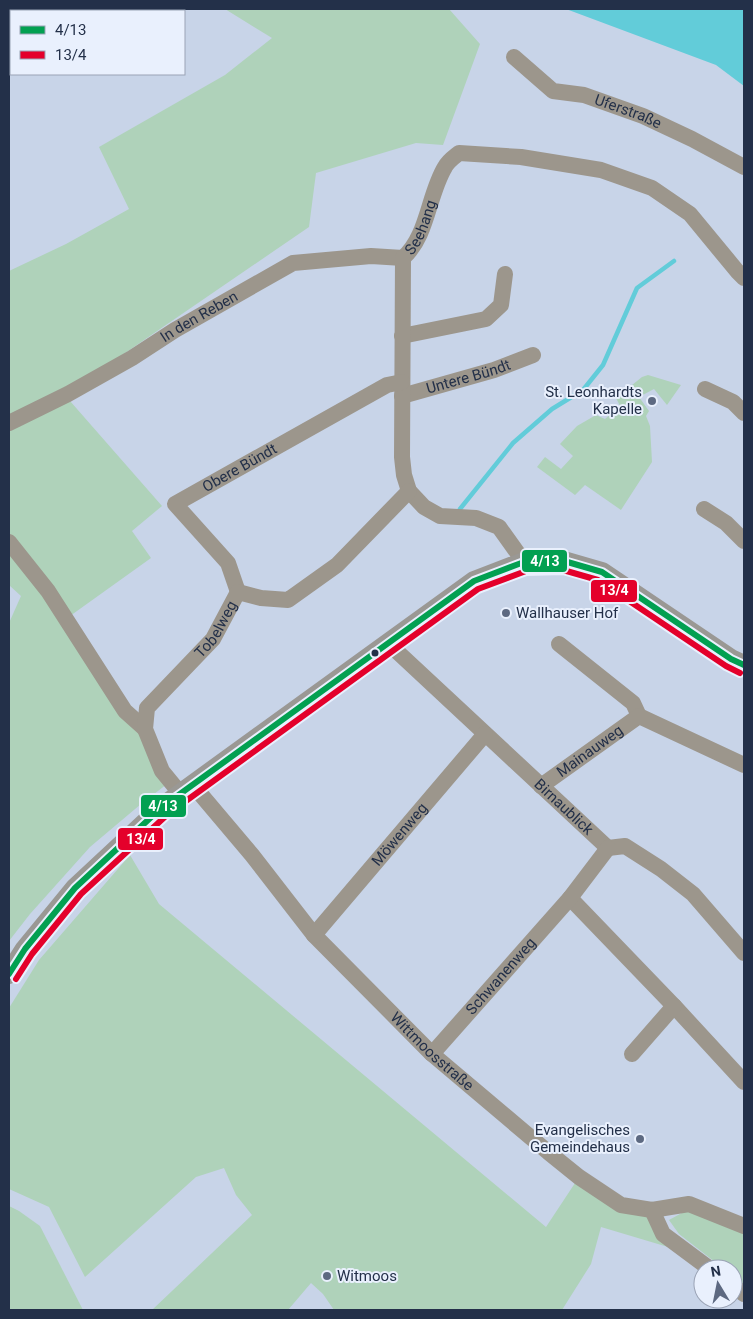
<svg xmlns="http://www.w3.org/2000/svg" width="753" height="1319" viewBox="0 0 753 1319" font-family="Roboto,sans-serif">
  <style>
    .green { fill: #afd2ba }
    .water { fill: #62ccd9 }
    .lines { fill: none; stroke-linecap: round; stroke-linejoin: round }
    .stream { stroke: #62ccd9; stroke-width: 4.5 }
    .minor { stroke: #9c968c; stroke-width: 16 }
    .major { stroke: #9a9894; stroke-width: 20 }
    .bus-1-casing { stroke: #e9f0fd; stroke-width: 10 }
    .bus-2-casing { stroke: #e9f0fd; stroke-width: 10 }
    .bus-1 { stroke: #02a051; stroke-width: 6 }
    .bus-2 { stroke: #e4002b; stroke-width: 6 }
    .poi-dot { fill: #5d6981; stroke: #e9f0fd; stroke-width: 2 }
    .bus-dot { fill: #233049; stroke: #e9f0fd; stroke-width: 2 }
    .labels { text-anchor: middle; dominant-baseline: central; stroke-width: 4; stroke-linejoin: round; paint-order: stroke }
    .street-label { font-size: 15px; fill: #233049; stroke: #e9f0fd }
    .poi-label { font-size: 15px; fill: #233049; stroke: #e9f0fd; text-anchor: end }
    .line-badge { stroke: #e9f0fd; stroke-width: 2 }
    .badge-label { font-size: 14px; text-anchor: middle; font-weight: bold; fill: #fff }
  </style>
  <rect width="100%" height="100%" fill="#c8d4e8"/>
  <g class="green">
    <path d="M13 9H57L54 11H11V26L9 24V13Z"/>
    <path d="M225 9H449L480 44 443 145 416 143 316 173 309 227 112 362 9 419V271L66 244 129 209 99 147 225 75 272 38Z"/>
    <path d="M648 375 681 385 667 405 654 389 639 397 649 411 646 416 650 426 652 462 621 510 585 485 575 495 537 467 545 457 561 469 573 456 560 444 577 426 596 415 605 419 620 406 616 398 642 377Z"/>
    <path d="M70 401 162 506 132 531 151 558 70 616 9 535V430Z"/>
    <path d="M11 546 171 781 141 804 90 847 30 914 9 941V623L21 596 9 585V549Z"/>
    <path d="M130 855 159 904 546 1227 579 1177 649 1215 652 1229 668 1247 601 1227 591 1264 562 1310H334L323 1294 311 1283 288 1310H152L252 1215 236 1195 224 1168 196 1177 85 1277 49 1207 9 1189V1008L39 960Z"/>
    <path d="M9 1206 19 1211 40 1226 83 1310H9Z"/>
    <path d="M689 1209 744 1232V1285L733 1276V1269H724L679 1234 669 1220Z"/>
  </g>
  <path class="water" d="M566 9H744V86L716 65Z"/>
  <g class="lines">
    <path class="stream" d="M460 509 513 443 552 409 583 390 603 365 637 288 674 261"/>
    <g class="minor">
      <path id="s1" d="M514 57 553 91 584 95 643 116 692 139 744 167"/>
      <path d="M402 336 486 319 501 305 505 274"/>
      <path d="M705 389 733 402 744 413"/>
      <path id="s2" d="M402 396 494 370 533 355"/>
      <path id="s3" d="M9 423 68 394 132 358 175 330 293 263 371 256 403 258"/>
      <path d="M704 509 726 523 744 541"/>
      <path d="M9 542 48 591 125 711 144 728"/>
      <path id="s4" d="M524 562 499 527 476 518 440 516 424 507 409 491 404 475 402 457 403 258C428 236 428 195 445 167 448 161 454 157 459 153L521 157 601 170 652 188 690 214 737 271 744 278"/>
      <path id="s5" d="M238 592 228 563 175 504 387 385 402 382"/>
      <path id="s6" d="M389 644 608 848 625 846 661 869 693 894 744 953"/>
      <path d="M559 644 633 703 639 716"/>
      <path id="s7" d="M192 784 252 855 314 935 432 1054 548 1152 579 1177 621 1205 652 1210 689 1204 744 1226"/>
      <path id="s8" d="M541 786 639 716 744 765"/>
      <path id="s9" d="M180 793 162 771 145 729 147 708 213 639 238 592 261 598 288 600 337 565 409 491"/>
      <path d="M570 898 674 1006 744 1082"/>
      <path id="s10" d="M314 935 485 734"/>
      <path id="s11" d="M432 1054 570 898 608 848"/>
      <path d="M632 1054 674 1006"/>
      <path d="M652 1210 663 1234 710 1269"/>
      <path d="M733 1286 744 1294"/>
    </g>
    <path class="major" d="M9 974 25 949 75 888 162 807 474 581 524 562 564 561 602 572 731 659 744 665"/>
    <defs>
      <path id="bus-1" d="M9 974 25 949 75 888 162 807 474 581 524 562 564 561 602 572 731 659 744 665"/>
      <path id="bus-2" d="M16 979 32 954 81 894 168 814 478 589 526 571 563 570 598 580 726 666 740 673"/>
    </defs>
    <use href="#bus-1" class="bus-1-casing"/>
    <use href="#bus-2" class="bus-2-casing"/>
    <use href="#bus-1" class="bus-1"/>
    <use href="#bus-2" class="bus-2"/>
  </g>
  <g class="poi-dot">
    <circle cx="652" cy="401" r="5"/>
    <circle cx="506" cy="613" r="5"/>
    <circle cx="640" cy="1139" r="5"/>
    <circle cx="327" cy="1276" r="5"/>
  </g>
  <circle class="bus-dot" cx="375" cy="653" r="4.5"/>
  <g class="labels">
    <g class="street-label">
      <text stroke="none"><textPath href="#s1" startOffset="130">Uferstraße</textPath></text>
      <text stroke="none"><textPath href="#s4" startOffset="414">Seehang</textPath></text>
      <text stroke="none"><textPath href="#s3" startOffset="218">In den Reben</textPath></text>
      <text stroke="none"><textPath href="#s2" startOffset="69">Untere Bündt</textPath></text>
      <text stroke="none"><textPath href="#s5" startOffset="184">Obere Bündt</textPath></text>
      <text stroke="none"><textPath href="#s9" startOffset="200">Tobelweg</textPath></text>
      <text stroke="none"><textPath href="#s8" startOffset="60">Mainauweg</textPath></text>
      <text stroke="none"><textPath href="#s6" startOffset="239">Birnaublick</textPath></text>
      <text stroke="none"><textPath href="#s10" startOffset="132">Möwenweg</textPath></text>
      <text stroke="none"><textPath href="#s11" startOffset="104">Schwanenweg</textPath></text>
      <text stroke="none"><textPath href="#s7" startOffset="360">Wittmoosstraße</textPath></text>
    </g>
    <g class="poi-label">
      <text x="642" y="392">St. Leonhardts<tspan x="642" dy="17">Kapelle</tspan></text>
      <text x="516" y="613" text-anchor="start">Wallhauser Hof</text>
      <text x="630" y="1130">Evangelisches<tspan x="630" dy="17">Gemeindehaus</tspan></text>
      <text x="337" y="1276" text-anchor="start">Witmoos</text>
    </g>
  </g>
  <g class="line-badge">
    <rect x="521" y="549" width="47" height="24" rx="5" fill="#02a051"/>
    <rect x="590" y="579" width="48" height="24" rx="5" fill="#e4002b"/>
    <rect x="140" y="794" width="47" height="24" rx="5" fill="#02a051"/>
    <rect x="117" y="827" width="47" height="24" rx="5" fill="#e4002b"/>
  </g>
  <g class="badge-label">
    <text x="545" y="566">4/13</text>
    <text x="614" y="595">13/4</text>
    <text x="163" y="811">4/13</text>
    <text x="141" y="844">13/4</text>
  </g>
  <rect width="753" height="1319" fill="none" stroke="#233049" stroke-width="20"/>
  <rect x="10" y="10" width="175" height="65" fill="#e9f0fd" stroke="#9aa3b5"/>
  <rect x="20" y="26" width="25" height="8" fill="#02a051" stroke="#9aa3b5"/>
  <text x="55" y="35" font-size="15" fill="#233049">4/13</text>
  <rect x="20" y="51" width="25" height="8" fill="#e4002b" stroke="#9aa3b5"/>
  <text x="55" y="60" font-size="15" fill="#233049">13/4</text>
  <g transform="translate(718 1284) rotate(350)"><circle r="24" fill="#e9f0fd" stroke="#9aa3b5"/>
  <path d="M0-4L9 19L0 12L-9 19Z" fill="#5d6981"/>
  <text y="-8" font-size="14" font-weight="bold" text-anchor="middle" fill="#233049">N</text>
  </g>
</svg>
